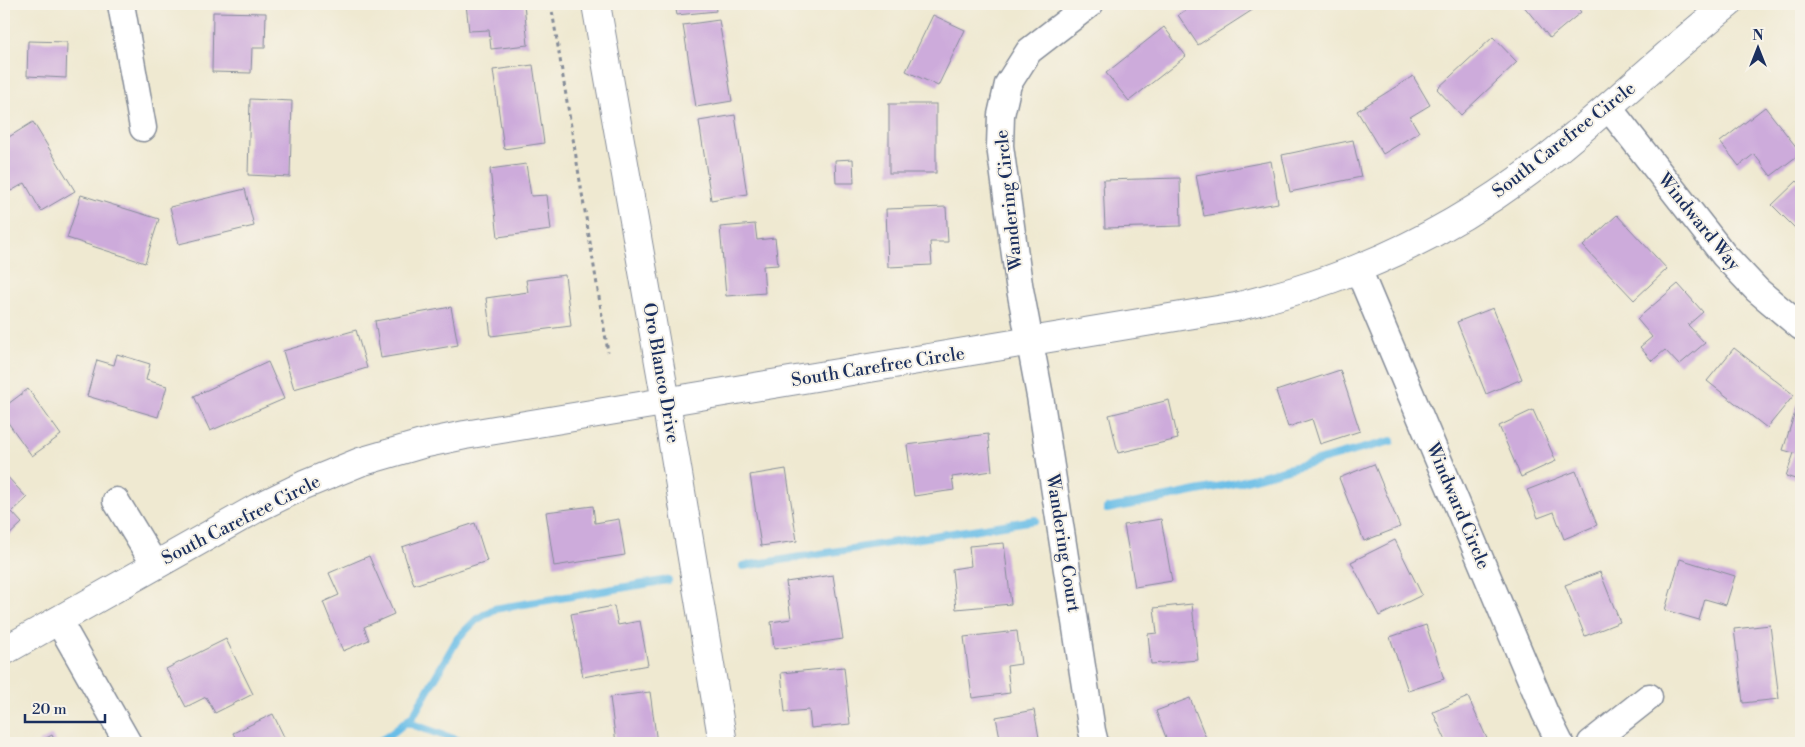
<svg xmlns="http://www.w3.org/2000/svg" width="1805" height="747" viewBox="0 0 1805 747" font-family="'Libre Bodoni',serif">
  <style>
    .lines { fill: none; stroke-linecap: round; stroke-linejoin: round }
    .stream { stroke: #6bbee7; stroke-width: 8 }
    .building { fill: #cdabdb }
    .street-casing { stroke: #858c98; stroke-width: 29 }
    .secondary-casing { stroke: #858c98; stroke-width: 30 }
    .path { stroke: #858c98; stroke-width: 3; stroke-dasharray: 4 4; stroke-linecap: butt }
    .street { stroke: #fff; stroke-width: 26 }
    .secondary { stroke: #fff; stroke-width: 28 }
    .labels { text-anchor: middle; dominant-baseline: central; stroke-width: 4; stroke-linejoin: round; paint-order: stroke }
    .street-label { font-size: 18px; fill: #1b2f5e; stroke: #f7f3e8 }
  </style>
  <rect width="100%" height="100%" fill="#f7f3e8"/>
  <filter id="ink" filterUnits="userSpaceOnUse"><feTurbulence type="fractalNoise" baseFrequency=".02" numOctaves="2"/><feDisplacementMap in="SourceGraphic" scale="10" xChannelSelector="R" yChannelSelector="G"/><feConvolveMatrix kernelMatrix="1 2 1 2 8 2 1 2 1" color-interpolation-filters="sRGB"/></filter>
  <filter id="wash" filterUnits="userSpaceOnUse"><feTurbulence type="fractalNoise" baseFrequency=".0096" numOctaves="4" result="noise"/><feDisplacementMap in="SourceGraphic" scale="20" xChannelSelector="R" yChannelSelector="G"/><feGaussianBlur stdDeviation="1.12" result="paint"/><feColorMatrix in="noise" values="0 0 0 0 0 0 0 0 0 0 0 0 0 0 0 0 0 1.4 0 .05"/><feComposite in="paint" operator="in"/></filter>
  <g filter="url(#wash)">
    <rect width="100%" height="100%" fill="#efe9d1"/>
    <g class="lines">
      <g class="stream">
        <path d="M1107 509 1232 484 1391 441"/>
        <path d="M743 566 1035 520"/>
        <path d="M406 722 465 743"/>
        <path d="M377 743 390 735 413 716 458 638 476 620 494 609 668 580"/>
      </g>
    </g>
    <g id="blocks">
      <g class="building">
        <path d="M466 4H524L528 45 491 49 489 30 469 31Z"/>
        <path d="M675 4H715L716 11 677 15Z"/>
        <path d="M1195 4H1251L1254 9 1198 45 1178 15Z"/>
        <path d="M1522 4H1574L1581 12 1550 38Z"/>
        <path d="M213 12 266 13 265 48H252L251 73 212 72Z"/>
        <path d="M933 15 965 30 938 86 906 71Z"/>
        <path d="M719 20 732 101 696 107 683 25Z"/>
        <path d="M1164 27 1186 56 1129 101 1106 73Z"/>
        <path d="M1493 37 1517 62 1461 115 1437 89Z"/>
        <path d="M28 41 67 42 66 78 27 76Z"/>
        <path d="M533 65 544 143 504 149 493 70Z"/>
        <path d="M1413 76 1430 105 1410 117 1419 132 1383 154 1357 111Z"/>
        <path d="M250 99 292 101 290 177 248 175Z"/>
        <rect x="889" y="104" width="47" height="69"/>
        <path d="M1765 107 1801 153 1771 176 1754 154 1739 166 1720 142Z"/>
        <path d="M735 115 747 194 711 200 699 121Z"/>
        <path d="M33 122 75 191 41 211 25 183 11 191 4 179V169L9 165 4 156V140Z"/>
        <path d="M1353 140 1361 177 1290 192 1282 155Z"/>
        <path d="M853 159 854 183H836L835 160Z"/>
        <path d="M1271 161 1278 203 1204 216 1196 175Z"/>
        <path d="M526 164 531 196 547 195 551 230 498 237 490 169Z"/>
        <path d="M1180 178 1181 226 1105 228 1103 180Z"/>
        <path d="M1797 181 1801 185V234L1772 205Z"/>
        <path d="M245 189 254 226 179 244 170 207Z"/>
        <path d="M81 195 159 219 145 263 67 238Z"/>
        <path d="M946 207 948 242H930L932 265 888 267 886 209Z"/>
        <path d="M1617 215 1667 269 1634 300 1583 246Z"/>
        <path d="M755 224 757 240 775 238 778 265 763 266 765 293 726 296 720 227Z"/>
        <path d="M565 275 571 326 491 336 486 298 528 292 526 280Z"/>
        <path d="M1678 284 1703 312 1688 325 1705 343 1679 365 1665 350 1652 361 1640 347 1652 337 1637 319Z"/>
        <path d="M451 307 458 345 381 358 375 321Z"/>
        <path d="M1493 308 1522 379 1486 394 1457 322Z"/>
        <path d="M356 330 367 368 294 389 283 351Z"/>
        <path d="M1734 348 1794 395 1767 428 1707 381Z"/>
        <path d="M117 354 150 364 146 380 167 386 158 417 87 396 97 360 114 365Z"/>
        <path d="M268 362 284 399 210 431 194 396Z"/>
        <path d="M1340 370 1360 431 1320 444 1312 419 1288 427 1276 391Z"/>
        <path d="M28 389 61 435 32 456 4 417V407Z"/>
        <path d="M1169 400 1178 439 1118 453 1109 415Z"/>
        <path d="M1798 403 1801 404V481L1786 476 1794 453 1783 450Z"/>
        <path d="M1533 410 1556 461 1521 477 1499 426Z"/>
        <path d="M988 434 992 471 952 477 954 490 914 496 907 445Z"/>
        <path d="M1374 464 1400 527 1364 541 1339 478Z"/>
        <path d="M786 469 797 541 761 546 750 475Z"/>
        <path d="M1576 471 1597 525 1564 539 1554 512 1538 518 1527 490Z"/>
        <path d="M4 473 27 498 12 512 22 523 4 540Z"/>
        <path d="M593 506 595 523 619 519 625 555 554 566 546 512Z"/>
        <path d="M1161 519 1172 581 1135 587 1124 525Z"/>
        <path d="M475 523 487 561 414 585 402 547Z"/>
        <path d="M1395 540 1422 595 1379 616 1351 562Z"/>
        <path d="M1004 543 1011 604 956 609 952 569 971 566 969 546Z"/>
        <path d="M369 556 394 614 364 627 369 640 343 651 323 602 339 595 329 573Z"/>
        <path d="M1680 559 1735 576 1726 605 1705 599 1699 620 1665 610Z"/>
        <path d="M1600 572 1620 622 1585 636 1565 585Z"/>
        <path d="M833 575 843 639 774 649 771 622 791 619 786 582Z"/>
        <path d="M1192 604 1198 660 1151 664 1148 634 1157 633 1154 608Z"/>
        <path d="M614 606 618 625 640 621 648 665 583 677 571 614Z"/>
        <path d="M1426 625 1444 679 1408 691 1390 637Z"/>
        <path d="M1770 625 1779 699 1743 703 1734 629Z"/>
        <path d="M1017 631 1021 664 1007 666 1010 693 972 698 964 637Z"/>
        <path d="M226 639 253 694 215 713 206 697 186 707 166 669Z"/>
        <path d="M844 667 850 724 811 728 809 710 785 712 781 673Z"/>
        <path d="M650 692 657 743H616L610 697Z"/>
        <path d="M1468 697 1489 743H1447L1433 712Z"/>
        <path d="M1190 698 1208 743H1168L1156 711Z"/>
        <path d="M1034 710 1040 743H1001L996 717Z"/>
        <path d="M273 714 287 743H238L233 733Z"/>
        <path d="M52 735 56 743H37Z"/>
      </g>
    </g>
  </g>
  <g filter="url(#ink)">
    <use href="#blocks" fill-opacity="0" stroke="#858c98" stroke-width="1"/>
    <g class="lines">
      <defs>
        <g id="street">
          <path d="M121 4 143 128"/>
          <path d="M1090 4 1029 51 1008 84 1001 115 1000 146 1019 284 1040 396 1092 731 1095 743"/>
          <path d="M1608 107 1724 255 1757 290 1801 327"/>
          <path d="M1358 269 1545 713 1560 743"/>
          <path d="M116 501 155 565"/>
          <path d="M58 620 128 743"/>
          <path d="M1591 743 1649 697"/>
        </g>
        <g id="secondary">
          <path d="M596 4 666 402 723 743"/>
          <path d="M4 651 257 508 304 485 360 462 422 444 465 435 1236 307C1278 296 1319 285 1359 268 1426 241 1490 203 1547 158 1609 109 1666 53 1728 4"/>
        </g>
      </defs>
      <use href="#street" class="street-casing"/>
      <use href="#secondary" class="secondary-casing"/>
      <path class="path" d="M551 4 608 352"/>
      <use href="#street" class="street"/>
      <use href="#secondary" class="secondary"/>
    </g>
  </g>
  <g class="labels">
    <g class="street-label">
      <text transform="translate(1564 140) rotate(-38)">South Carefree Circle</text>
      <text transform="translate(1009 200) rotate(-96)">Wandering Circle</text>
      <text transform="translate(1699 222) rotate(51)">Windward Way</text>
      <text transform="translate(878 367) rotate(-9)">South Carefree Circle</text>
      <text transform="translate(661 373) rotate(80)">Oro Blanco Drive</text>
      <text transform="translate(1458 506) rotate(67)">Windward Circle</text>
      <text transform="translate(241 520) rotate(-27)">South Carefree Circle</text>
      <text transform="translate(1063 543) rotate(81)">Wandering Court</text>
    </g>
  </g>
  <rect width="1805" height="747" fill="none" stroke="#f7f3e8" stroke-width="20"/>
  <g transform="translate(1758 48)" stroke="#f7f3e8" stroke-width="4" paint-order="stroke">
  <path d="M0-4L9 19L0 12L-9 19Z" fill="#1b2f5e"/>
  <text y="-8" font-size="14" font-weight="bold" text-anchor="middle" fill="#1b2f5e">N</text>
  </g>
  <path d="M25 714v8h80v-8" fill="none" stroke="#1b2f5e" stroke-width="2.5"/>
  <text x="32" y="714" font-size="15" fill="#1b2f5e" stroke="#f7f3e8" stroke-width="4" paint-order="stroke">20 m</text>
</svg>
